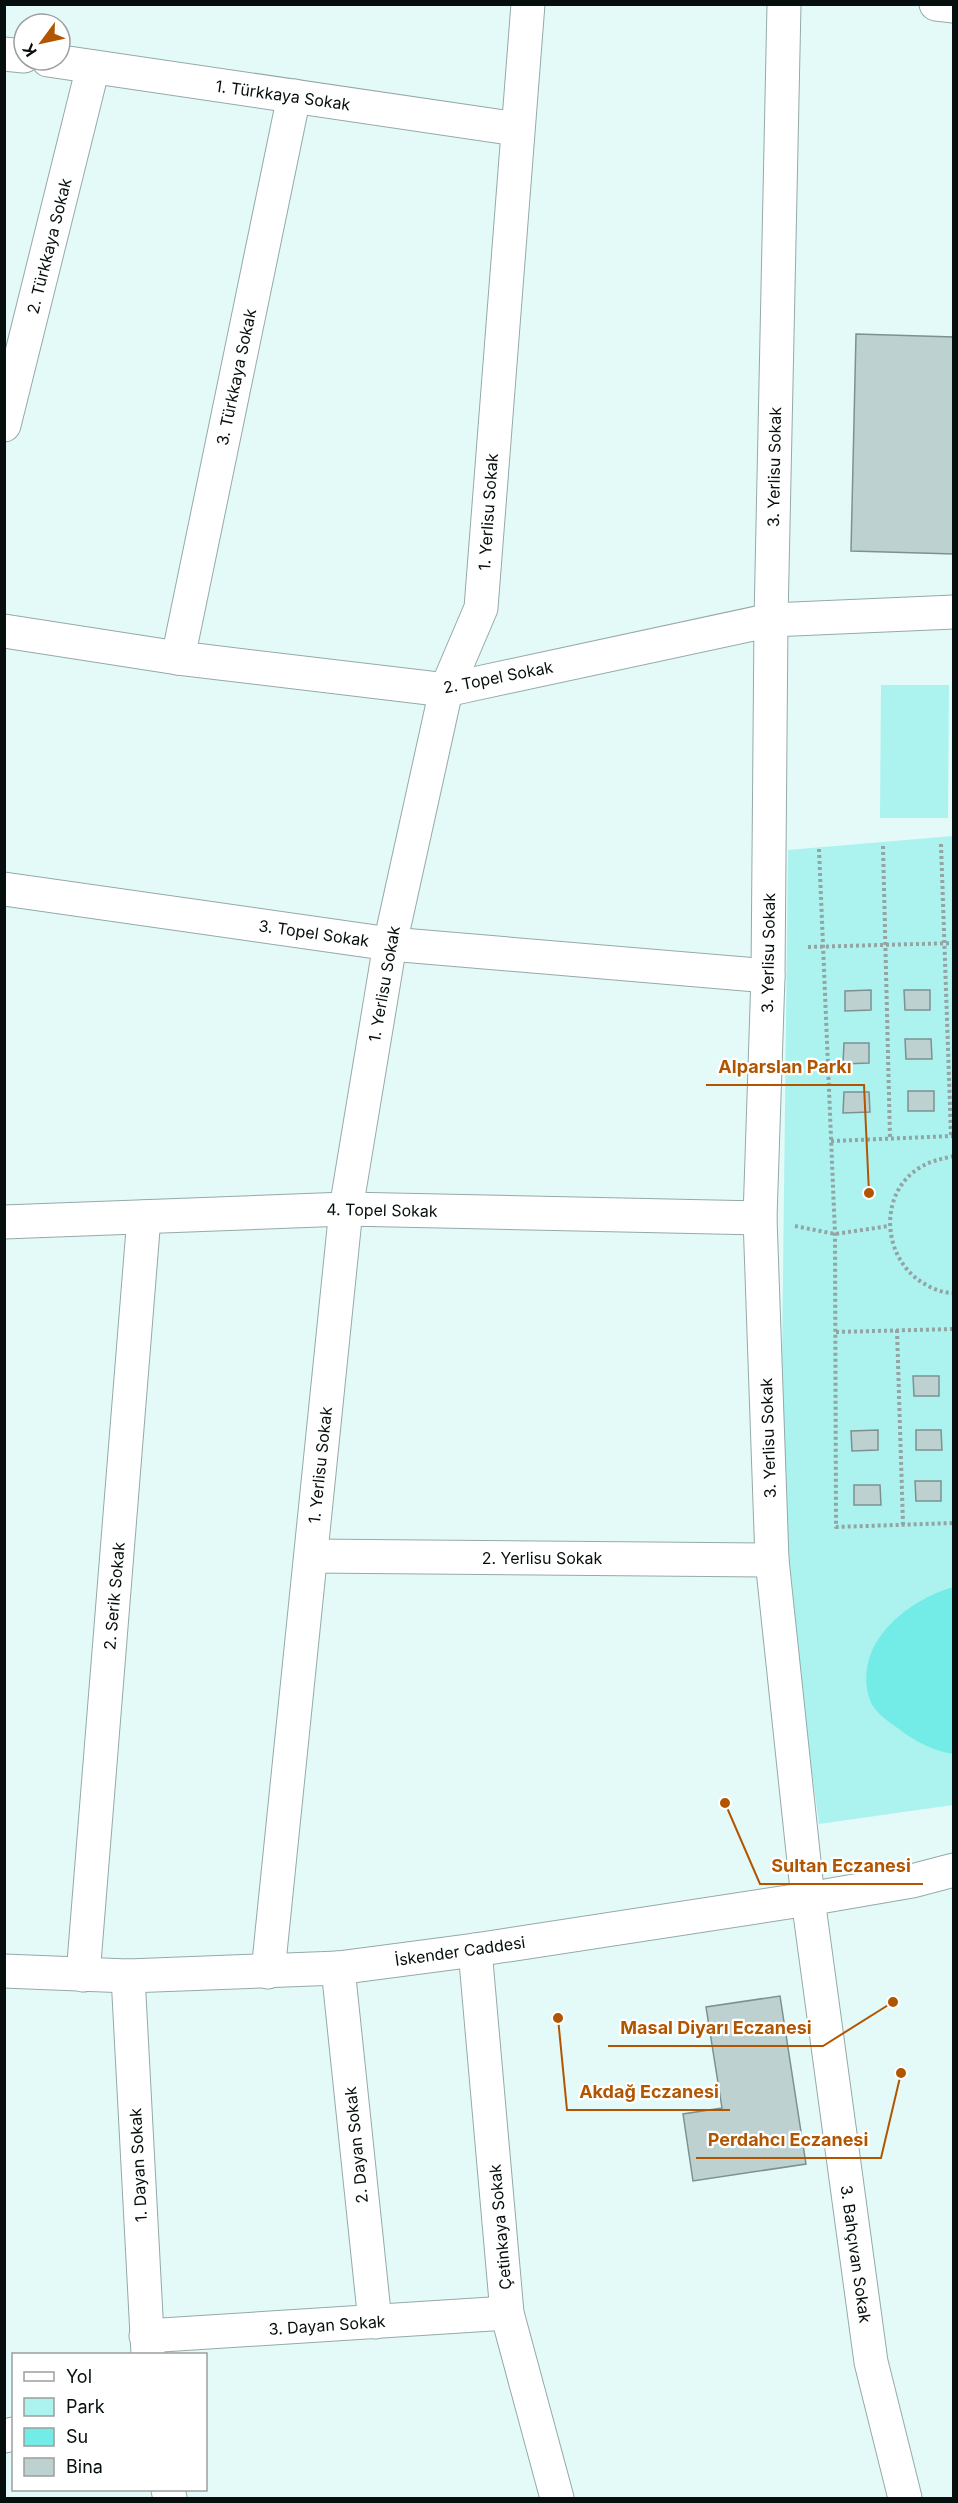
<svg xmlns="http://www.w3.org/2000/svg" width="958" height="2503" viewBox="0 0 958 2503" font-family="Inter,sans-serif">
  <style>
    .green { fill: #acf3f0 }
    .water { fill: #73ebe7 }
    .building { fill: #bdd1d0; stroke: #7d9190; stroke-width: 1.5 }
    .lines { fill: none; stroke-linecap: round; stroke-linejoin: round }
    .street-casing { stroke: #95a9a8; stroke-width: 35 }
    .secondary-casing { stroke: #95a9a8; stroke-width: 35 }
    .path { stroke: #93a4a3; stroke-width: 4; stroke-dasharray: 3 3; stroke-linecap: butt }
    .street { stroke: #fff; stroke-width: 33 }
    .secondary { stroke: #fff; stroke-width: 33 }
    .labels { text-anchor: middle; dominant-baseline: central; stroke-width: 4.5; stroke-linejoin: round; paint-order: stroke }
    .street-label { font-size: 16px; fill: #070e0e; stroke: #fff }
    .leader { fill: none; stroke: #b25500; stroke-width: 2 }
    .callout-dot { fill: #b25500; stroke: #fff; stroke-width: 2 }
    .callout-label { font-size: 18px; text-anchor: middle; font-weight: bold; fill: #b25500; stroke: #fff; stroke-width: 4.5; stroke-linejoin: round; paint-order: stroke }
  </style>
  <rect width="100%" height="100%" fill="#e4faf8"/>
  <g class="green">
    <path d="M881 685H949L948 818H880Z"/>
    <path d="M953 836V1805L819 1824 780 1535 788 850Z"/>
  </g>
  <path class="water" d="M953 1587H954L953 1754C934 1751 914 1741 899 1729 890 1723 873 1711 870 1700 852 1644 906 1601 953 1587Z"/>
  <g class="building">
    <path d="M856 334 954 337V554L851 551Z"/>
    <path d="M871 990V1010L845 1011V991Z"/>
    <path d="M904 990H930V1010H905Z"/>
    <path d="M905 1039H931L932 1059H906Z"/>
    <path d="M844 1043H869V1063L843 1064Z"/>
    <rect x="908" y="1091" width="26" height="20"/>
    <path d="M844 1092H869L870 1112 843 1113Z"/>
    <path d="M913 1376H939V1396H914Z"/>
    <path d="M878 1430V1450L852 1451 851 1431Z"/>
    <path d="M916 1430H941L942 1450H916Z"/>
    <path d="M915 1481H941V1501H916Z"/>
    <path d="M854 1485H880L881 1505H854Z"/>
    <path d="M780 1996 806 2164 693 2181 683 2114 722 2108 706 2007Z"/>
  </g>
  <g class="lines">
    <defs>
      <g id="street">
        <path d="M784 4 771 620 768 976 760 1218 772 1560 808 1899 871 2362 905 2498"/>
        <path d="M936 4 954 6"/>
        <path d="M4 54 24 56"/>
        <path d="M48 60 517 129"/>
        <path d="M4 425 93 67"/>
        <path d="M4 631 178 658 446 690 771 620 954 612"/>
        <path d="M178 658 294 96"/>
        <path d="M4 889 390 944 768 976"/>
        <path d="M4 1222 346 1209 760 1218"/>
        <path d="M311 1556 772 1560"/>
        <path d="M475 1950 507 2313 557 2498"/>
        <path d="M338 1968 375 2322"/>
        <path d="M268 1972 346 1209 390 944 446 690 481 608 528 4"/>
        <path d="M83 1975 144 1217"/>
        <path d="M128 1976 148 2354"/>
        <path d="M146 2336 507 2313"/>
        <path d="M4 2436 14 2434"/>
        <path d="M168 2490 170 2498"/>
      </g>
      <path id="secondary" d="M4 1971 128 1976 338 1968 475 1950 808 1899 912 1881 954 1870"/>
    </defs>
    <use href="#street" class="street-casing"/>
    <use href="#secondary" class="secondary-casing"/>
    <g class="path">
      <path d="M941 844 951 1136"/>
      <path d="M883 846 890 1138"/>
      <path d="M819 849 835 1234 836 1527 954 1523"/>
      <path d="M808 947 954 943"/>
      <path d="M831 1141 953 1136"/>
      <path d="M954 1156C941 1159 930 1161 919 1168 880 1193 882 1251 916 1278 926 1286 940 1293 954 1293"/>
      <path d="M795 1226 835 1234 889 1226"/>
      <path d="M897 1330 903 1525"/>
      <path d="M836 1332 954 1329"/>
    </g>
    <use href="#street" class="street"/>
    <use href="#secondary" class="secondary"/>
  </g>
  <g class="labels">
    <g class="street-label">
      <text transform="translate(283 95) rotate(8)">1. Türkkaya Sokak</text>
      <text transform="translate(49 246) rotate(-76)">2. Türkkaya Sokak</text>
      <text transform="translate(236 377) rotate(-78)">3. Türkkaya Sokak</text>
      <text transform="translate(774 467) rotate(-89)">3. Yerlisu Sokak</text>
      <text transform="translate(488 512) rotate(-86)">1. Yerlisu Sokak</text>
      <text transform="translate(498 677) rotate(-11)">2. Topel Sokak</text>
      <text transform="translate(314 933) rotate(8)">3. Topel Sokak</text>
      <text transform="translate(768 953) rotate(-89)">3. Yerlisu Sokak</text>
      <text transform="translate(384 984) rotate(-80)">1. Yerlisu Sokak</text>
      <text transform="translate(382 1210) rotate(1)">4. Topel Sokak</text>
      <text transform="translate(768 1438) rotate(-92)">3. Yerlisu Sokak</text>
      <text transform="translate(320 1465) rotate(-84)">1. Yerlisu Sokak</text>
      <text x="542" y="1558">2. Yerlisu Sokak</text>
      <text transform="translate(114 1596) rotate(-85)">2. Serik Sokak</text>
      <text transform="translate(460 1951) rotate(-8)">İskender Caddesi</text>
      <text transform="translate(356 2145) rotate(-96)">2. Dayan Sokak</text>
      <text transform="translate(138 2165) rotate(-93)">1. Dayan Sokak</text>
      <text transform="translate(500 2227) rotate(-95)">Çetinkaya Sokak</text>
      <text transform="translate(856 2254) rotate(82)">3. Bahçıvan Sokak</text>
      <text transform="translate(327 2325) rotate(-4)">3. Dayan Sokak</text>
    </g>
  </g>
  <path class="leader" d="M869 1193L864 1085H706M725 1803L760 1884H923M893 2002L823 2046H608M558 2018L567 2110H730M901 2073L881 2158H696"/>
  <g class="callout-dot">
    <circle cx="869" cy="1193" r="6"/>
    <circle cx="725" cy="1803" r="6"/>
    <circle cx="893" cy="2002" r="6"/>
    <circle cx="558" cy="2018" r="6"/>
    <circle cx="901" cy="2073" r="6"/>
  </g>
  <g class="callout-label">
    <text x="785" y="1073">Alparslan Parkı</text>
    <text x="841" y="1872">Sultan Eczanesi</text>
    <text x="716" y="2034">Masal Diyarı Eczanesi</text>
    <text x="649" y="2098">Akdağ Eczanesi</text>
    <text x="788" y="2146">Perdahcı Eczanesi</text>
  </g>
  <rect width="958" height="2503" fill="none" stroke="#070e0e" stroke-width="12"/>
  <rect x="12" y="2353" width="195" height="138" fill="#ffffff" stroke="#9c9f9f" stroke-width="1.5"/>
  <rect x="24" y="2372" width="30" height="9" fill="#ffffff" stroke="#9c9f9f" stroke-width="1.5"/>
  <text x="66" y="2383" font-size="18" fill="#070e0e">Yol</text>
  <rect x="24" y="2398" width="30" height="18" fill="#acf3f0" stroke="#9c9f9f" stroke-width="1.5"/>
  <text x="66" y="2413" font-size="18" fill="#070e0e">Park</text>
  <rect x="24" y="2428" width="30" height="18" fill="#73ebe7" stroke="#9c9f9f" stroke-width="1.5"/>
  <text x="66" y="2443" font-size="18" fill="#070e0e">Su</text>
  <rect x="24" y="2458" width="30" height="18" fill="#bdd1d0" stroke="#9c9f9f" stroke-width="1.5"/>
  <text x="66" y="2473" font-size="18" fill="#070e0e">Bina</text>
  <g transform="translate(42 42) rotate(237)"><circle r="28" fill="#ffffff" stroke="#9c9f9f" stroke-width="1.5"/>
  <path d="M0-4.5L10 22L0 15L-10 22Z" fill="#b25500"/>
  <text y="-9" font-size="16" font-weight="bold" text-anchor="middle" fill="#070e0e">K</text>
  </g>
</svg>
